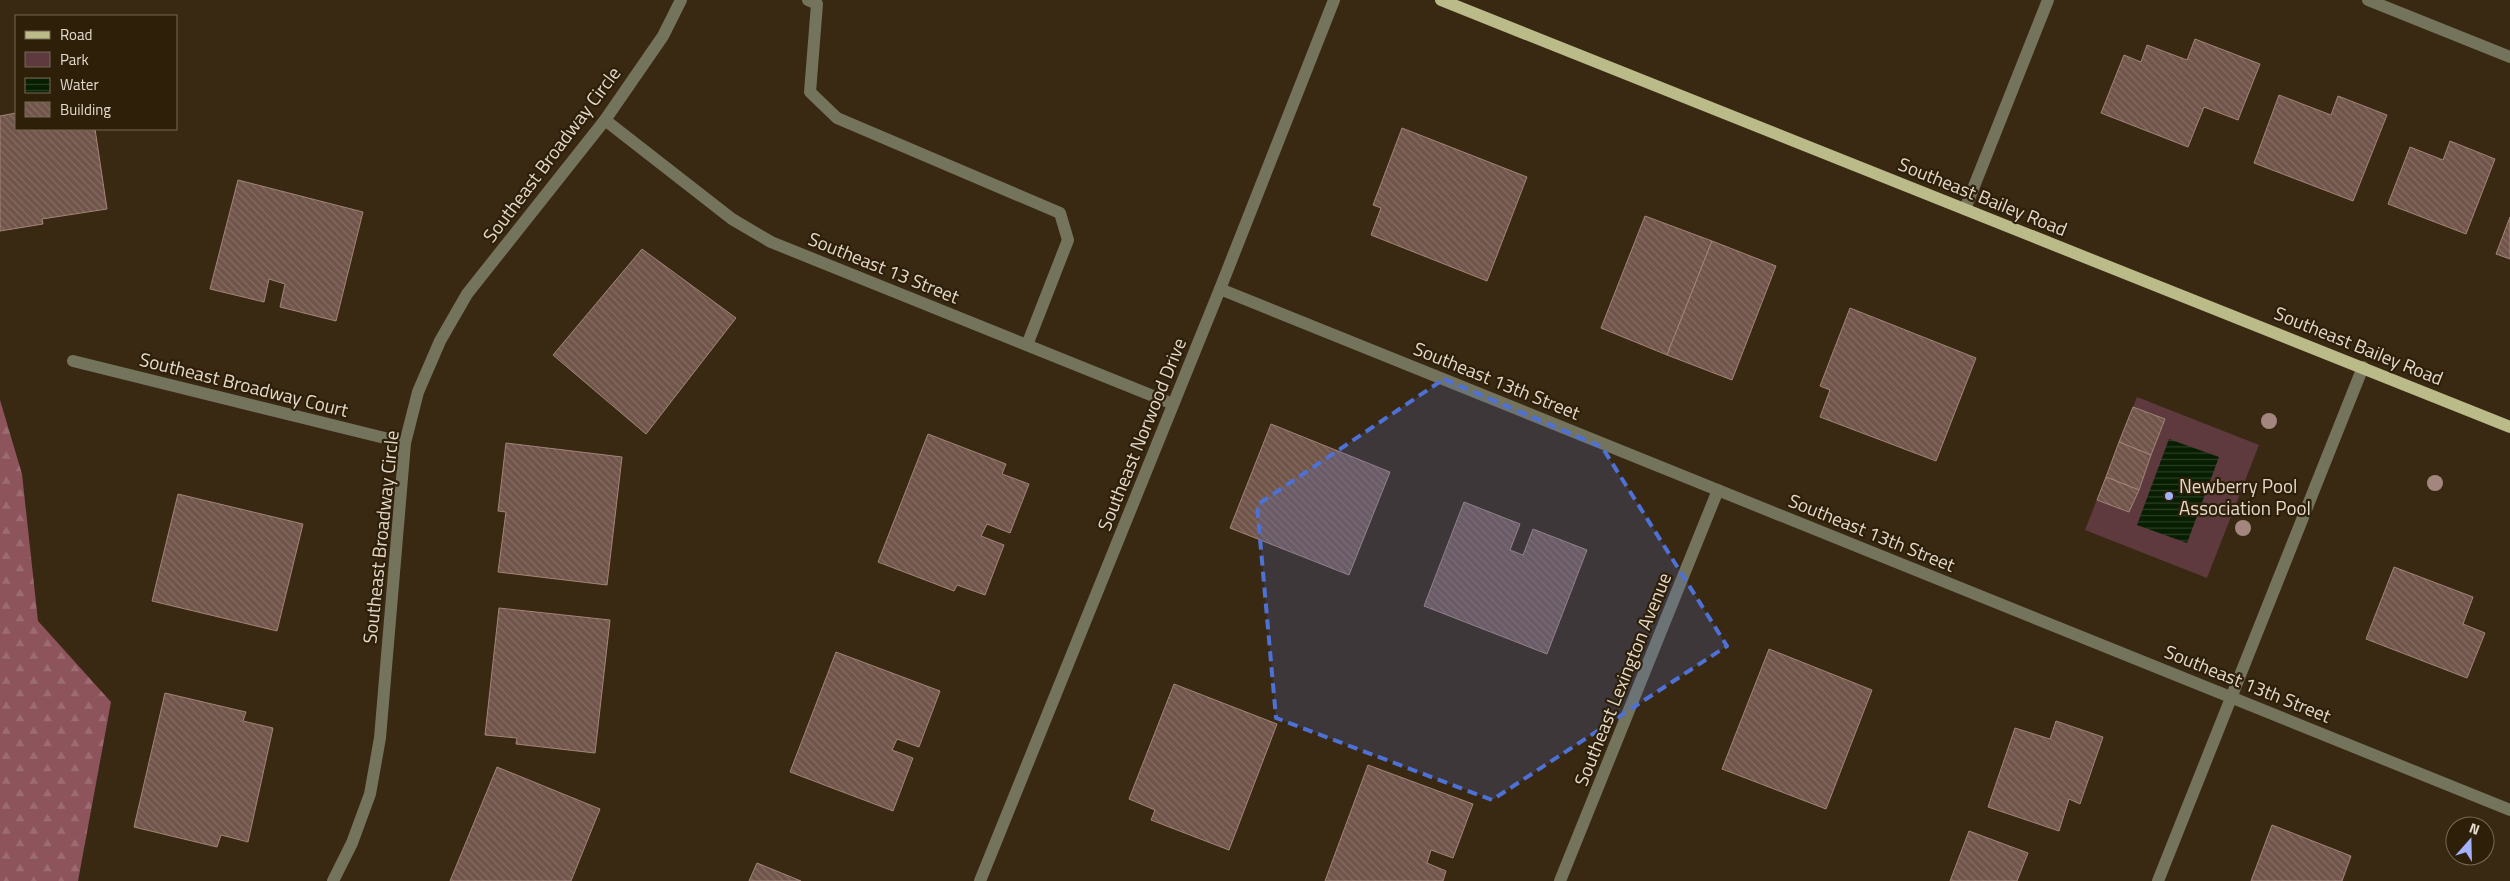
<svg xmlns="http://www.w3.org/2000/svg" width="2510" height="881" viewBox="0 0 2510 881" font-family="'Titillium Web',sans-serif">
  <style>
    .green { fill: #5e3a3f }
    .forest { fill: url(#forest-firs) }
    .water { fill: url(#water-rules) }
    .building { fill: url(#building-back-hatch); stroke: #a38478 }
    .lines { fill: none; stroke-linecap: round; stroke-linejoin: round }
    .minor { stroke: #74735c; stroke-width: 12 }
    .major { stroke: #bbba89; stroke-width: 12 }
    .tree { fill: #a3877f }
    .marked { fill: #4e71d5; fill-opacity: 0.2; stroke: #4e71d5; stroke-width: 4; stroke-dasharray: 10 6; stroke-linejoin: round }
    .poi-dot { fill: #a4b2fc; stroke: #2e1f09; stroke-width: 2 }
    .labels { text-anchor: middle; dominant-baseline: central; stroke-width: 4.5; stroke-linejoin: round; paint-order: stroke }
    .street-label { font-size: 19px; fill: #e3d9cc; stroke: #2e1f09 }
    .poi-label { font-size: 19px; fill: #e3d9cc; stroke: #2e1f09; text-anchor: start }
  </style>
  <defs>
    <pattern id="forest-firs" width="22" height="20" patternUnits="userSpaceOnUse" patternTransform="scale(1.25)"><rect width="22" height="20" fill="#8d545c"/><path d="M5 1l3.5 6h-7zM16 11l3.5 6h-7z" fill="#9d6c72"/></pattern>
    <pattern id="water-rules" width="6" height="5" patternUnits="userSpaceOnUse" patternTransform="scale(1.25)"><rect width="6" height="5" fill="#071e01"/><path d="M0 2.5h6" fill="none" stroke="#2b3e25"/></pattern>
    <pattern id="building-back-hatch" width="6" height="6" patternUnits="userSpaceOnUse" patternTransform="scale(1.25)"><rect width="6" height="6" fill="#71554a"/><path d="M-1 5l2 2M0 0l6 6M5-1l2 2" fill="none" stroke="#856d63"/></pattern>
  </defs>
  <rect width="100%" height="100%" fill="#392913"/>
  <path class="green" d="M2137 397 2259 445 2207 578 2085 530Z"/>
  <path class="forest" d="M0 400 22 474 38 621 111 702 78 881H0Z"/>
  <path class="water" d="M2169 439 2219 457 2187 543 2137 525Z"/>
  <g class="building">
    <path d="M2195 39 2260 64 2238 120 2204 107 2188 147 2101 113 2124 55 2141 62 2147 45 2187 60Z"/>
    <path d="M2279 95 2331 115 2338 96 2387 115 2353 201 2254 163Z"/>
    <path d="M16 113V129H95L107 209 42 219 43 224 0 231V116Z"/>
    <path d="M1402 128 1527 177 1487 281 1371 235 1381 208 1373 205Z"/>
    <path d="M2450 141 2495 159 2466 234 2388 204 2410 147 2443 160Z"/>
    <path d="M238 180 363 212 336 321 280 307 285 284 269 279 264 302 210 289Z"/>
    <path d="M1645 216 1712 241 1667 355 1601 328Z"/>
    <path d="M2510 217V259L2496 254Z"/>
    <path d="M1712 241 1776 266 1732 380 1667 355Z"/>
    <path d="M642 249 736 318 646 434 553 355Z"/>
    <path d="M1850 308 1976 358 1936 461 1820 417 1830 390 1820 386Z"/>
    <path d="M2133 407 2165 419 2151 455 2119 442Z"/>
    <path d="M1271 424 1390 472 1349 575 1230 528Z"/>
    <path d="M928 434 1006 464 1002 474 1029 484 1010 533 987 524 981 536 1004 545 985 595 957 585 954 591 878 562Z"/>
    <path d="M2119 442 2151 455 2139 490 2106 477Z"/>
    <path d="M506 443 622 457 607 585 498 572 506 512 498 511Z"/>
    <path d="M2106 477 2139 490 2129 512 2097 500Z"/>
    <path d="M178 494 303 524 277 631 152 601Z"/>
    <path d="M1464 502 1520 524 1510 550 1523 555 1533 529 1587 550 1547 654 1424 606Z"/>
    <path d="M2394 567 2473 597 2463 624 2485 633 2467 678 2366 639Z"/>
    <path d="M499 608 610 620 595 753 516 744 517 738 485 735Z"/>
    <path d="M1769 649 1872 690 1826 809 1722 769Z"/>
    <path d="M836 652 940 691 919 747 897 739 892 750 913 758 893 811 790 772Z"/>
    <path d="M1174 684 1277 724 1229 850 1151 820 1155 810 1129 799Z"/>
    <path d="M165 693 246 712 243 721 273 728 248 842 221 835 217 847 134 827Z"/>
    <path d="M2056 721 2103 737 2080 804 2069 799 2059 831 1988 807 2015 728 2050 739Z"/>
    <path d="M1368 765 1473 804 1453 858 1431 850 1427 863 1446 871 1443 881H1325Z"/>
    <path d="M497 767 600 809 571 881H450Z"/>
    <path d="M2272 825 2351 856 2342 881H2251Z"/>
    <path d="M1969 831 2028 853 2017 881H1950Z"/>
    <path d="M757 863 801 881H749Z"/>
  </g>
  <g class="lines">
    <g class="minor">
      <path d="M808 0 817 4 810 92 837 118 1060 213 1068 240 1027 345"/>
      <path d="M2368 0 2510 57"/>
      <path d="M605 120 732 219 771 242 1173 404"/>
      <path d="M1965 209 2048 0"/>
      <path d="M1220 289 2510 810"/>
      <path d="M73 361 405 443"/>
      <path d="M333 881 352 843 370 794 380 738 405 443 418 392 440 341 467 294 605 120 663 36 681 0"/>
      <path d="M980 881 1220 289 1334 0"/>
      <path d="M1560 881 1718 490"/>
      <path d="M2158 881 2363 367"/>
    </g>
    <path class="major" d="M1441 0 2510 427"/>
  </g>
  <g class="tree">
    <circle cx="2269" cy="421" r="8"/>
    <circle cx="2435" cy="483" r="8"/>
    <circle cx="2243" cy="528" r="8"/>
  </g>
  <path class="marked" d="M1444 379 1602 447 1727 646 1492 800 1276 718 1257 505Z"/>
  <circle class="poi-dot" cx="2169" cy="496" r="5"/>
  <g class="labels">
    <g class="street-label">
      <text transform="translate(551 154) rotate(-53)">Southeast Broadway Circle</text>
      <text transform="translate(1983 196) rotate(22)">Southeast Bailey Road</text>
      <text transform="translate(884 267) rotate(22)">Southeast 13 Street</text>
      <text transform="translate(2359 345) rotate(22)">Southeast Bailey Road</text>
      <text transform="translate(1497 380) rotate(22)">Southeast 13th Street</text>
      <text transform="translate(244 384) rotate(14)">Southeast Broadway Court</text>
      <text transform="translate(1141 434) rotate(-68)">Southeast Norwood Drive</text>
      <text transform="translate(1872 532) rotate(22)">Southeast 13th Street</text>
      <text transform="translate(380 537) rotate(-84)">Southeast Broadway Circle</text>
      <text transform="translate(1622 679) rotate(-68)">Southeast Lexington Avenue</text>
      <text transform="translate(2248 683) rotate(22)">Southeast 13th Street</text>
    </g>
    <g class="poi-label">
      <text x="2179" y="485">Newberry Pool<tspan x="2179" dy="22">Association Pool</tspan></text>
    </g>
  </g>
  <rect x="15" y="15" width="162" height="115" fill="#2e1f09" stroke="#766957"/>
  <rect x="25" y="31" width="25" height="8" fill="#bbba89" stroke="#766957"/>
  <text x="60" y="40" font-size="15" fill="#e3d9cc">Road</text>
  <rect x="25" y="52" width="25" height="15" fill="#5e3a3f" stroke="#766957"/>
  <text x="60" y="65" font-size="15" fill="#e3d9cc">Park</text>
  <rect x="25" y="78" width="25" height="15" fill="url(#water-rules)" stroke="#766957"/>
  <text x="60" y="90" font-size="15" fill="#e3d9cc">Water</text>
  <rect x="25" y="102" width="25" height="15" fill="url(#building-back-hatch)" stroke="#766957"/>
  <text x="60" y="115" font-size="15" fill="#e3d9cc">Building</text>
  <g transform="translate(2470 841) rotate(20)"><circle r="24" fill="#2e1f09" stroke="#766957"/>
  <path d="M0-4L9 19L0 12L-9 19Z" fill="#a4b2fc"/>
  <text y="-8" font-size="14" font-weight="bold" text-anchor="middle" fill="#e3d9cc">N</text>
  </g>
</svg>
